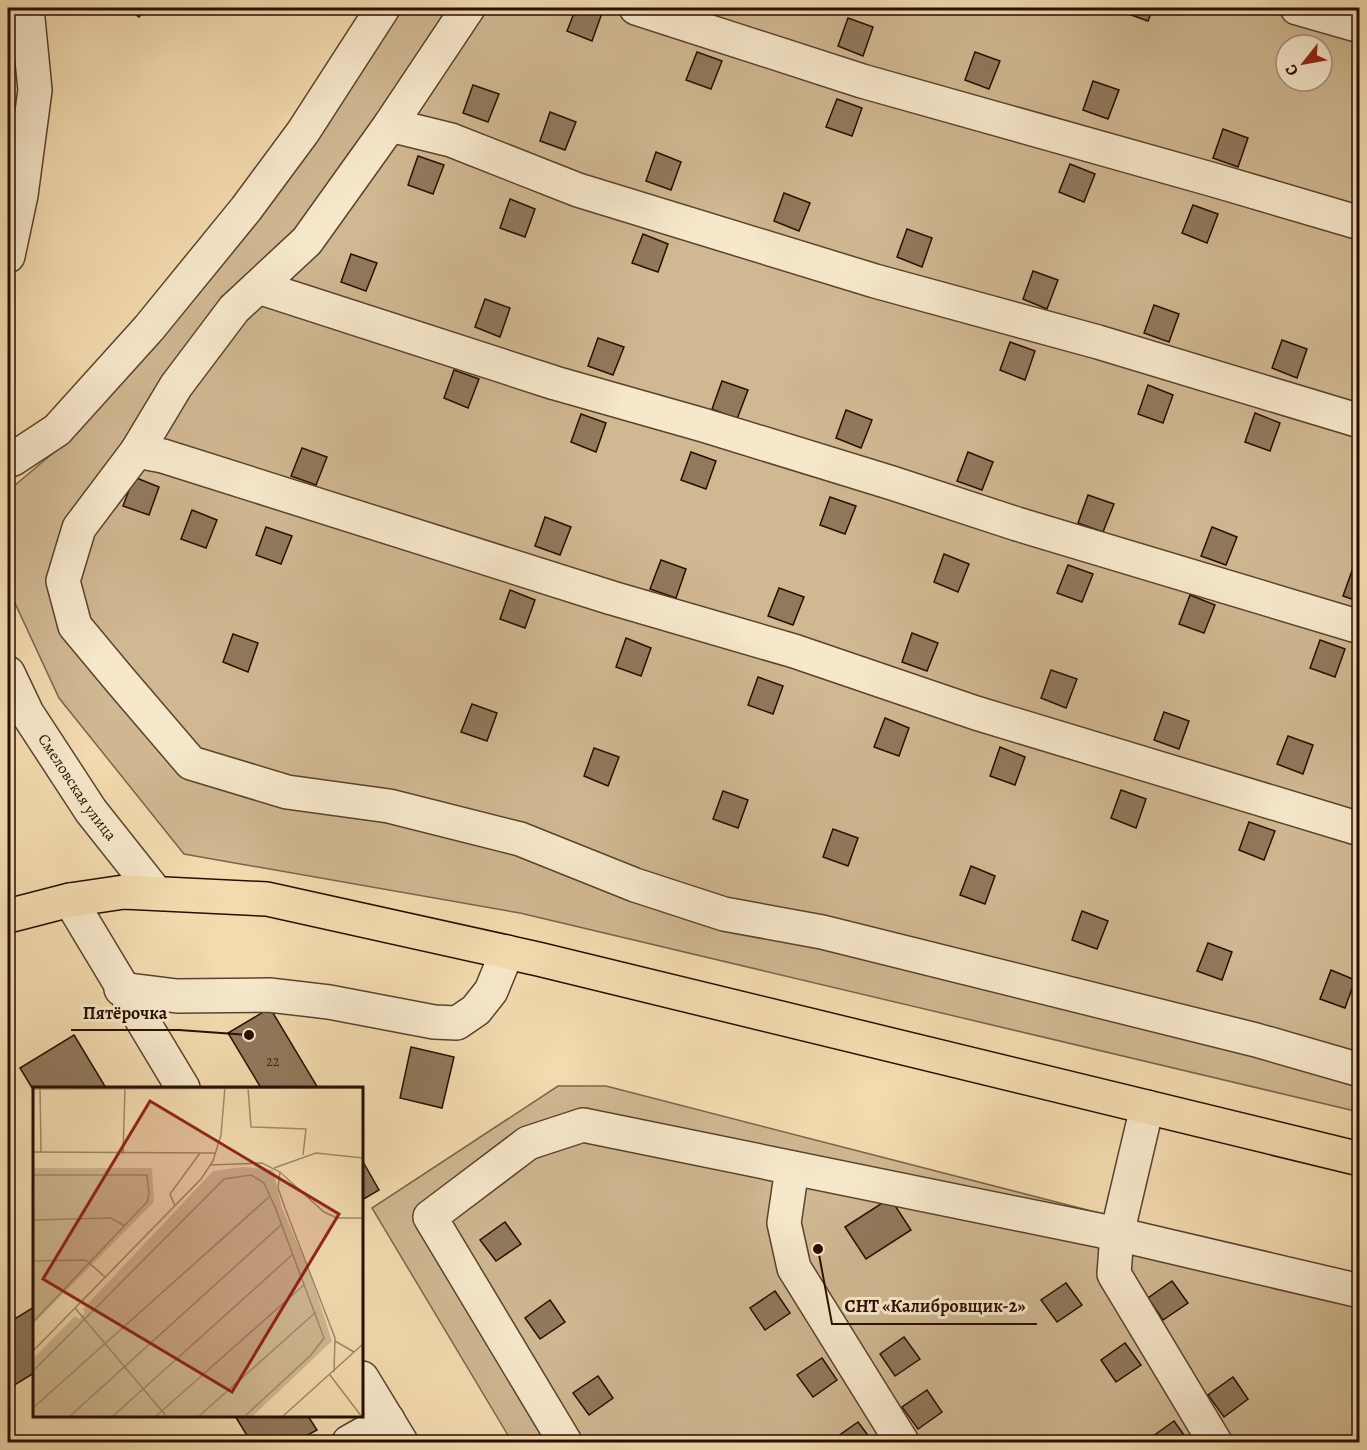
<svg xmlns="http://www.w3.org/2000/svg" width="1367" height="1450" viewBox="0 0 1367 1450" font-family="Alegreya,serif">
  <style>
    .green { fill: #d0b892; stroke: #7c644a; stroke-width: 1.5; fill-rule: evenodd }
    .building { fill: #91795c; stroke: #270f03; stroke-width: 1.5 }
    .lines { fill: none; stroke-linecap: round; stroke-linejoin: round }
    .minor-casing { stroke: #5a422e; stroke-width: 36 }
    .major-casing { stroke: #270f03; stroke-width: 36 }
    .minor { stroke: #f7e8cb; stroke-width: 33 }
    .major { stroke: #f3dbaf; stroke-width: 33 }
    .labels { text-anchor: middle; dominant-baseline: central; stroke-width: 6; stroke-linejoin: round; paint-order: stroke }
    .number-label { font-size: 14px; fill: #422a19 }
    .street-label { font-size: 16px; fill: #270f03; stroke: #f7e8cb }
    .inset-road { fill: none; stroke: #a1896a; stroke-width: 1.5 }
    .view { fill: #8f2418; fill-opacity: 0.15; stroke: #8f2418; stroke-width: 3 }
    .inset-edge { fill: none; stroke: #270f03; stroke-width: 3 }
    .leader { fill: none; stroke: #270f03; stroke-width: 2 }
    .callout-dot { fill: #270f03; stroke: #f7e8cb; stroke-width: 2 }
    .callout-label { font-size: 18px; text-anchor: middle; font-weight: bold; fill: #270f03; stroke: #f7e8cb; stroke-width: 6; stroke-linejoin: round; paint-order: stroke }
  </style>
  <rect width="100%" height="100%" fill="#f3dbaf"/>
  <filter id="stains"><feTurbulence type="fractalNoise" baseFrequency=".00333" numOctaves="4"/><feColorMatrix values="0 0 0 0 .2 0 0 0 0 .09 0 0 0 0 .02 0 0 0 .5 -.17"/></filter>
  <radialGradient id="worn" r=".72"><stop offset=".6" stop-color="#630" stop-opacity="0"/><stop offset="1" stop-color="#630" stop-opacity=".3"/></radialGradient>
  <g class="green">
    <path d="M400 8H1359V1112L520 913 184 854 59 698 8 588V491L65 443 160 341 255 220ZM1286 45H1322V81H1286Z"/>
    <path d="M558 1086H606L1359 1280V1442H512L372 1208Z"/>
  </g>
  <g class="building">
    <path d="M127 8H147L139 17Z"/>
    <path d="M576 8H589L602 13 592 41 567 31Z"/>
    <path d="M1125 8H1153L1148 21 1123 12Z"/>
    <path d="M848 18 873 27 863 56 838 46Z"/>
    <path d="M697 52 722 61 711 89 686 80Z"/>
    <path d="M975 52 1000 61 989 89 965 80Z"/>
    <path d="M1093 81 1119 90 1108 119 1083 110Z"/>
    <path d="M473 85 499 94 488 122 463 113Z"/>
    <path d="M837 99 862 108 852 136 826 127Z"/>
    <path d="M550 112 576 122 565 150 540 141Z"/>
    <path d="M1223 129 1248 138 1238 167 1213 158Z"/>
    <path d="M656 152 681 162 671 190 646 181Z"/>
    <path d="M418 156 444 165 433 194 408 185Z"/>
    <path d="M1070 164 1095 174 1084 202 1059 192Z"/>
    <path d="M784 193 810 203 799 231 774 221Z"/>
    <path d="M510 199 535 209 525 237 500 228Z"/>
    <path d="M1193 205 1218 214 1207 243 1182 233Z"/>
    <path d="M907 229 932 238 922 267 897 257Z"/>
    <path d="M643 234 668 244 658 272 632 263Z"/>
    <path d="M351 254 377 263 366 291 341 282Z"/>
    <path d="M1033 271 1058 280 1047 309 1023 299Z"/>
    <path d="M485 299 510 308 500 337 475 327Z"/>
    <path d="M1154 305 1179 314 1169 342 1144 333Z"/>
    <path d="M598 338 624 347 613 375 588 366Z"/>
    <path d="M1282 340 1307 349 1297 378 1272 368Z"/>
    <path d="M1010 342 1035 351 1025 380 1000 370Z"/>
    <path d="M454 370 479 379 468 408 444 398Z"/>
    <path d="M722 381 748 390 737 419 712 409Z"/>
    <path d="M1148 385 1173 395 1163 423 1138 414Z"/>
    <path d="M846 410 872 420 861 448 836 438Z"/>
    <path d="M1255 413 1280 423 1270 451 1245 442Z"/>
    <path d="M581 414 606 423 596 452 571 442Z"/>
    <path d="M302 448 327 457 316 485 291 476Z"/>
    <path d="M691 452 716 461 706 489 681 480Z"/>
    <path d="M968 452 993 462 982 490 957 481Z"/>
    <path d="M134 477 159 487 149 515 123 506Z"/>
    <path d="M1088 495 1114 504 1103 532 1078 523Z"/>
    <path d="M830 497 856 506 845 534 820 525Z"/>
    <path d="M192 510 217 520 206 548 181 539Z"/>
    <path d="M545 517 571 527 560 555 535 546Z"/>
    <path d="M266 527 292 536 281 564 256 555Z"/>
    <path d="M1212 527 1237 537 1226 565 1201 556Z"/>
    <path d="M944 554 969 564 958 592 934 582Z"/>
    <path d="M661 560 686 569 676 598 650 589Z"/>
    <path d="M1068 565 1093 574 1082 602 1057 593Z"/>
    <path d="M1353 568 1360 570V602L1343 596Z"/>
    <path d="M779 588 804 597 793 625 768 616Z"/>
    <path d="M510 590 535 600 525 628 500 619Z"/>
    <path d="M1190 595 1215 605 1204 633 1179 624Z"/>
    <path d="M912 633 938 643 927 671 902 662Z"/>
    <path d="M233 634 258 643 248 672 223 662Z"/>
    <path d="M626 638 651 648 641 676 616 667Z"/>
    <path d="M1320 640 1345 649 1335 677 1310 668Z"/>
    <path d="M1051 670 1077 679 1066 708 1041 698Z"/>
    <path d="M758 677 783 686 773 714 748 705Z"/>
    <path d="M472 704 497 713 487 741 461 732Z"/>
    <path d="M1164 712 1189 721 1179 749 1154 740Z"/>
    <path d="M885 718 909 728 899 756 874 747Z"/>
    <path d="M1288 736 1313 745 1303 774 1277 764Z"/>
    <path d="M1000 747 1025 757 1015 785 990 776Z"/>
    <path d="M594 748 619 757 608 786 584 776Z"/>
    <path d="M1121 790 1146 799 1136 828 1111 818Z"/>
    <path d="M723 791 748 800 738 828 713 819Z"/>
    <path d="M1249 822 1275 831 1264 860 1239 850Z"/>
    <path d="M833 829 858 838 848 866 823 857Z"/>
    <path d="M971 866 995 876 985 904 960 895Z"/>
    <path d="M1082 911 1108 921 1097 949 1072 940Z"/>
    <path d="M1208 943 1232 952 1222 980 1197 971Z"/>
    <path d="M1331 970 1355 980 1345 1008 1320 999Z"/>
    <path d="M270 1008 318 1088H261L228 1033Z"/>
    <path d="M74 1035 106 1088H34V1091L20 1068Z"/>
    <path d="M411 1047 454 1057 442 1108 400 1098Z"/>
    <path d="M362 1160 379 1190 362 1200Z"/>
    <path d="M890 1198 911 1230 866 1259 845 1227Z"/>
    <path d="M505 1222 521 1244 496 1261 480 1240Z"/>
    <path d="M1172 1281 1188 1303 1163 1320 1148 1298Z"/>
    <path d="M1066 1283 1082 1305 1057 1322 1041 1300Z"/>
    <path d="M775 1291 790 1313 765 1330 750 1308Z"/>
    <path d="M550 1300 565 1322 540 1339 525 1318Z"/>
    <path d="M34 1307V1373L8 1389V1323Z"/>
    <path d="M904 1337 920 1359 895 1376 880 1354Z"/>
    <path d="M1125 1343 1141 1365 1116 1382 1101 1360Z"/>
    <path d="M822 1358 837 1380 813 1397 797 1375Z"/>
    <path d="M598 1376 613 1398 589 1415 573 1393Z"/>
    <path d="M1233 1377 1248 1399 1224 1417 1208 1395Z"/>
    <path d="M927 1390 942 1412 918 1429 902 1407Z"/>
    <path d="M235 1416H308L317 1430 295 1442H251Z"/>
    <path d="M1174 1421 1189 1442H1152L1149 1439Z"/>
    <path d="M858 1422 873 1442H836L834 1439Z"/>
  </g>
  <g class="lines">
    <defs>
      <g id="minor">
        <path d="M468 8 390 125 307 241 234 309 176 386 137 451 79 528 63 581 75 626 120 680 191 763 287 792 389 806 520 839 635 885 724 914 822 932 1256 1040 1360 1070"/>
        <path d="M636 8 862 81 1214 180 1360 223"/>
        <path d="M1297 8 1360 26"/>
        <path d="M390 125 451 140 578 190 875 281 1098 342 1360 421"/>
        <path d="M8 256 21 195 35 90 27 8"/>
        <path d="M258 287 555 383 703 425 892 483 1017 524 1360 627"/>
        <path d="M137 451 163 456 612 598 794 651 976 713 1360 829"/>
        <path d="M8 461 13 459 57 430 149 328 246 209 303 132 383 8"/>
        <path id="s1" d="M8 673 27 713 91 811 156 893"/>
        <path d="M70 900 183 1088"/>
        <path d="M121 989 177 996 269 995 329 1002 434 1022 457 1023 476 1010 491 991 507 952"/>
        <path d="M1147 1107 1117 1234 1114 1274 1215 1442"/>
        <path d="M792 1168 784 1223 794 1268 902 1442"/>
        <path d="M362 1378 401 1442"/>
        <path d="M349 1442 388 1420"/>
        <path d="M565 1442 430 1217 528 1143 583 1125 1117 1234 1360 1291"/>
      </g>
      <path id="major" d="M8 916 70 900 124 892 267 899 538 959 1360 1159"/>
    </defs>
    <use href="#minor" class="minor-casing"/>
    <use href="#major" class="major-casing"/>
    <use href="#minor" class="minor"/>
    <use href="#major" class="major"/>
  </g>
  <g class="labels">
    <g class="number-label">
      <text x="273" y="1061">22</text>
    </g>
    <g class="street-label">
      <text stroke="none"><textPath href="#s1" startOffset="134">Смеловская улица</textPath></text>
    </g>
  </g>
  <g transform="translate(33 1087)">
    <rect width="330" height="330" fill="#f3dbaf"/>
    <path d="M210 80 240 83 249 121 277 186 299 254 219 330H0V272L42 229 46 232 52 225 50 222 180 84ZM0 81H119L121 115 0 237Z" fill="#d0b892"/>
    <path class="inset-road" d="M7 0 8 65M215 1 218 40 273 42 270 68M0 2 330 1M0 65 183 66M90 67 92 1M177 78 229 76 247 85 291 125 304 131H330M241 81 283 66 330 71M247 85 245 101 252 121 302 251 301 285M0 88H114L116 107 114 115 0 235M142 119 137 107 167 66M0 133 78 131 92 139M0 174 53 173 72 190M42 221 134 330M302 254 321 265M0 264 168 92 180 74 188 48 192 0M0 284 191 92 218 88 231 96 242 120 291 251 278 268 211 330M297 288 329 330M0 321 236 110M36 330 248 138M79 330 259 168M122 330 272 197M165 330 283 225M249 330 330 257"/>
    <path class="view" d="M117 14 306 127 199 305 10 192Z"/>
    <rect width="330" height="330" class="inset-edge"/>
  </g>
  <path class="leader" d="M249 1035L179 1030H71M818 1249L832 1324H1037"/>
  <g class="callout-dot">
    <circle cx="249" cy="1035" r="6"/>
    <circle cx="818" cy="1249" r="6"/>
  </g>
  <g class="callout-label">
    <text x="125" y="1019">Пятёрочка</text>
    <text x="935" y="1312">СНТ «Калибровщик-2»</text>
  </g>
  <rect width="1367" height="1450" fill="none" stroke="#f3dbaf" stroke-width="30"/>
  <rect x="9" y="9" width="1349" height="1432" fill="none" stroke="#270f03" stroke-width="3"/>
  <rect x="15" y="15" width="1337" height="1420" fill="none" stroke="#270f03" stroke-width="1.5"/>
  <g transform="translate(1304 63) rotate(239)"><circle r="28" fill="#f7e8cb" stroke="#a4917b" stroke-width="1.5"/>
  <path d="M0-4.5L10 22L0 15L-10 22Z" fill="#8f2418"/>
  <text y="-9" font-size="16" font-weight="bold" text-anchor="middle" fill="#270f03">С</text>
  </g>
  <rect width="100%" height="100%" filter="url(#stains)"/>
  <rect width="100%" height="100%" fill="url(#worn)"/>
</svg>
